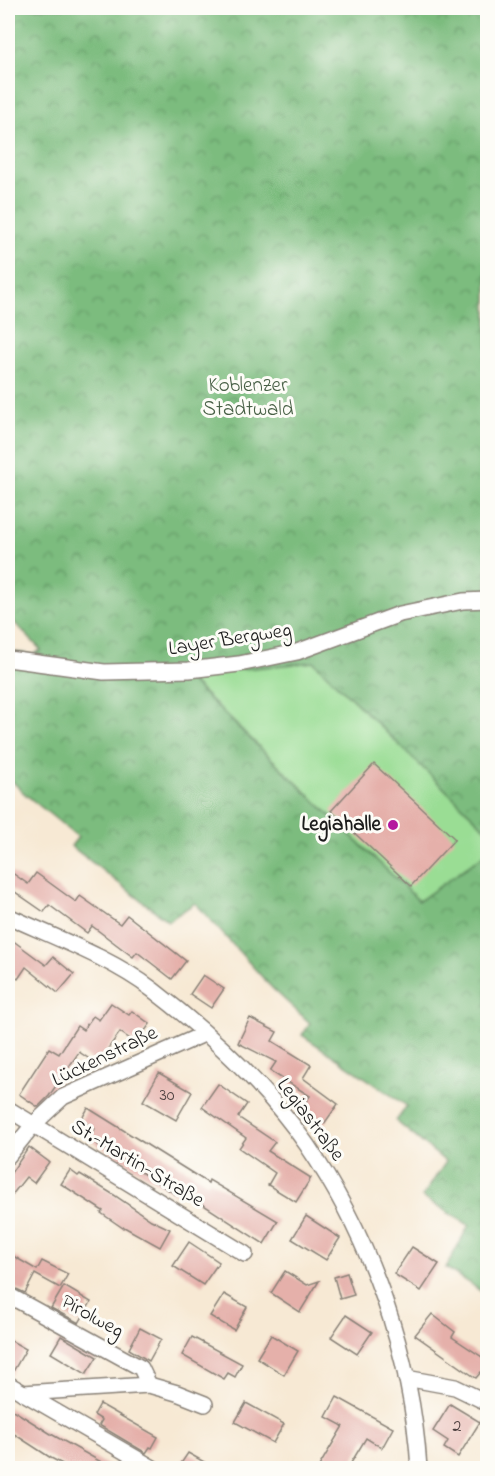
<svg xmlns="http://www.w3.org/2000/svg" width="495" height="1476" viewBox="0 0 495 1476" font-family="'Indie Flower',sans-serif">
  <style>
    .grass { fill: #9add94; stroke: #5b7c58; stroke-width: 1.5 }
    .forest { fill: url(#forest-crowns); stroke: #4c6c4d; stroke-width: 1.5 }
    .building { fill: #e5b0aa }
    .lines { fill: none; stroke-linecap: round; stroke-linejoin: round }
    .street-casing { stroke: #8a8278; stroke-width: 18 }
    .street { stroke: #fff; stroke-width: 15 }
    .poi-dot { fill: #b5179e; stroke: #fdfcf7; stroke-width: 2 }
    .labels { text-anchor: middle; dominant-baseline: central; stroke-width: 6; stroke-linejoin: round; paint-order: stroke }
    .number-label { font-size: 18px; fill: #4e4140 }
    .park-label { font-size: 21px; fill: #486046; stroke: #fdfcf7 }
    .street-label { font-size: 21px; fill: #1c1c1c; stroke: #fdfcf7 }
    .poi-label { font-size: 21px; font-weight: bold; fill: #1c1c1c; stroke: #fdfcf7; text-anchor: end }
  </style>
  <defs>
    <pattern id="forest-crowns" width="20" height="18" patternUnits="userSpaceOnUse" patternTransform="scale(1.5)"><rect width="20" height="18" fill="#7bbc7e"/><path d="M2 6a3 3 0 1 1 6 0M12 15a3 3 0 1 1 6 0" fill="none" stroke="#649866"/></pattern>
  </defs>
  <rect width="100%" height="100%" fill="#fdfcf7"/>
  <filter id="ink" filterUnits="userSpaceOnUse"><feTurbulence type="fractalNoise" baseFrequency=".0167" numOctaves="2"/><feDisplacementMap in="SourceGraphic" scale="12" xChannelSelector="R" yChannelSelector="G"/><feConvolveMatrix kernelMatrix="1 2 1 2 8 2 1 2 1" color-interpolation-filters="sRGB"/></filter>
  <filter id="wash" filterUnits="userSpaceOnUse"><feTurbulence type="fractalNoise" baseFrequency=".008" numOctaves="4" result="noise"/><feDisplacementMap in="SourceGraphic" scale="24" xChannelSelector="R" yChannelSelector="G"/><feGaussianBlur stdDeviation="1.35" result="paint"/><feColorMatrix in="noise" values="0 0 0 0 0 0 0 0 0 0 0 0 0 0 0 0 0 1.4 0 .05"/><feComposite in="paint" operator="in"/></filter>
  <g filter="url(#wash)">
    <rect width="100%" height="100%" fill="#f7e9d4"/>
    <path class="grass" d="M314 662 487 830V853L419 901 184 674Z"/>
    <path class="forest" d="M8 8H487V830L314 662 184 675 419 901 487 853V1295L446 1268 469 1225 422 1197 446 1162 396 1121 407 1106 302 1035 310 1023 273 989 195 903 168 921 71 846 78 837 25 794 8 777V709L9 708 8 706V651L33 655 41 650 8 616Z"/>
    <g id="blocks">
      <g class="building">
        <path d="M374 764 455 839 411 886 331 811Z"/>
        <path d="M8 870 28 884 36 873 76 902 80 896 120 924 127 915 186 961 172 979 137 952 133 957 92 926 87 933 49 905 44 912 8 887Z"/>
        <path d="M8 937 46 965 53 957 74 974 58 993 26 967 18 979 8 971Z"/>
        <path d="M203 975 224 989 211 1008 190 994Z"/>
        <path d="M111 1003 129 1015 132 1011 150 1024 136 1043 120 1032 97 1064 79 1052 49 1096 38 1107 19 1094 49 1048 59 1054 77 1026 83 1030 93 1016 99 1020Z"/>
        <path d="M250 1018 277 1032 272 1041 311 1065 303 1078 338 1104 324 1124 301 1108 310 1096 270 1071 276 1062 238 1043Z"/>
        <path d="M159 1073 192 1092 176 1120 143 1101Z"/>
        <path d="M218 1084 247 1104 238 1117 275 1142 268 1151 311 1178 296 1202 268 1185 275 1173 239 1148 246 1138 202 1107Z"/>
        <path d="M88 1108 208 1183 209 1180 278 1221 264 1244 179 1189 175 1194 89 1139 95 1129 81 1120Z"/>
        <path d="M29 1147 49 1162 34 1183 26 1177 8 1200V1177Z"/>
        <path d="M70 1170 78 1176 80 1174 114 1195 151 1220 170 1229 160 1247 124 1227 123 1228 101 1213 103 1211 61 1184Z"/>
        <path d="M306 1216 340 1238 326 1260 292 1239Z"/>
        <path d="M189 1242 219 1262 203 1285 173 1266Z"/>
        <path d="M412 1247 439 1264 421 1291 394 1274Z"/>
        <path d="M8 1253 37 1270 42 1261 68 1274 60 1288 35 1274 25 1293 8 1285Z"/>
        <path d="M285 1271 307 1285 319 1281 300 1312 271 1293Z"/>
        <path d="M347 1273 354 1295 340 1299 334 1277Z"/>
        <path d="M64 1286 91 1302 79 1323 51 1308Z"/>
        <path d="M224 1294 247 1307 234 1330 210 1316Z"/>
        <path d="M432 1314 455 1332 452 1337 488 1361V1376L481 1372 476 1378 415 1335Z"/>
        <path d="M346 1315 372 1332 357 1354 331 1337Z"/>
        <path d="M140 1328 161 1339 149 1361 129 1349Z"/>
        <path d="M271 1335 298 1351 284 1375 257 1358Z"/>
        <path d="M61 1336 97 1357 86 1374 51 1353Z"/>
        <path d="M192 1337 242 1364 235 1377 228 1373 224 1379 182 1355Z"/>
        <path d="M8 1339 26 1349 11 1375 8 1374Z"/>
        <path d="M337 1397 393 1428 382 1448 366 1438 348 1468H318L343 1426 326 1417Z"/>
        <path d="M246 1403 284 1424 273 1443 235 1422Z"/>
        <path d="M100 1404 158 1437 152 1448 150 1447 146 1453 99 1425 102 1420 94 1415Z"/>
        <path d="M450 1404 480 1422 458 1457 444 1448 448 1441 433 1431Z"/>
        <path d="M8 1407 51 1434 112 1468H70L51 1458 8 1430Z"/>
        <path d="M188 1453 215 1468H178Z"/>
      </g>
    </g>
  </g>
  <g filter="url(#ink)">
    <use href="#blocks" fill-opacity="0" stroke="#8a8278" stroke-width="1.5"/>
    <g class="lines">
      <defs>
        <g id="street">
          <path d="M8 659 104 672 189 670 239 664 297 652 400 614 463 601 488 600"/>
          <path d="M8 916C56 938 111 958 153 990 209 1033 267 1087 307 1145 371 1239 412 1355 419 1468"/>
          <path d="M8 1109 245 1254"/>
          <path d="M8 1156 33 1125 63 1097 204 1034"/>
          <path d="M8 1295 141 1368 149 1385"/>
          <path d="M406 1378 455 1387 488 1403"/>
          <path d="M8 1384 153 1468"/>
          <path d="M23 1393 149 1385 177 1393 205 1404"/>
        </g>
      </defs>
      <use href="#street" class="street-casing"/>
      <use href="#street" class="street"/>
    </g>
  </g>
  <circle class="poi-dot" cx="393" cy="825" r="6"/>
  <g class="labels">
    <g class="number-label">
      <text x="167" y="1096">30</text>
      <text x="457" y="1427">2</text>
    </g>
    <g class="park-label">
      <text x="248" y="386">Koblenzer<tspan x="248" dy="24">Stadtwald</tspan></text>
    </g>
    <g class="street-label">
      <text transform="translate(230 640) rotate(-9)">Layer Bergweg</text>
      <text transform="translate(105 1057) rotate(-26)">Lückenstraße</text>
      <text transform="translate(310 1120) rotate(53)">Legiastraße</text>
      <text transform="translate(137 1164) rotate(31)">St.-Martin-Straße</text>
      <text transform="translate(92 1317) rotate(29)">Pirolweg</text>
    </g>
    <g class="poi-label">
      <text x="381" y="825">Legiahalle</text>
    </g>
  </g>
  <rect width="495" height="1476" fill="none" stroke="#fdfcf7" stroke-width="30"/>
</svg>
